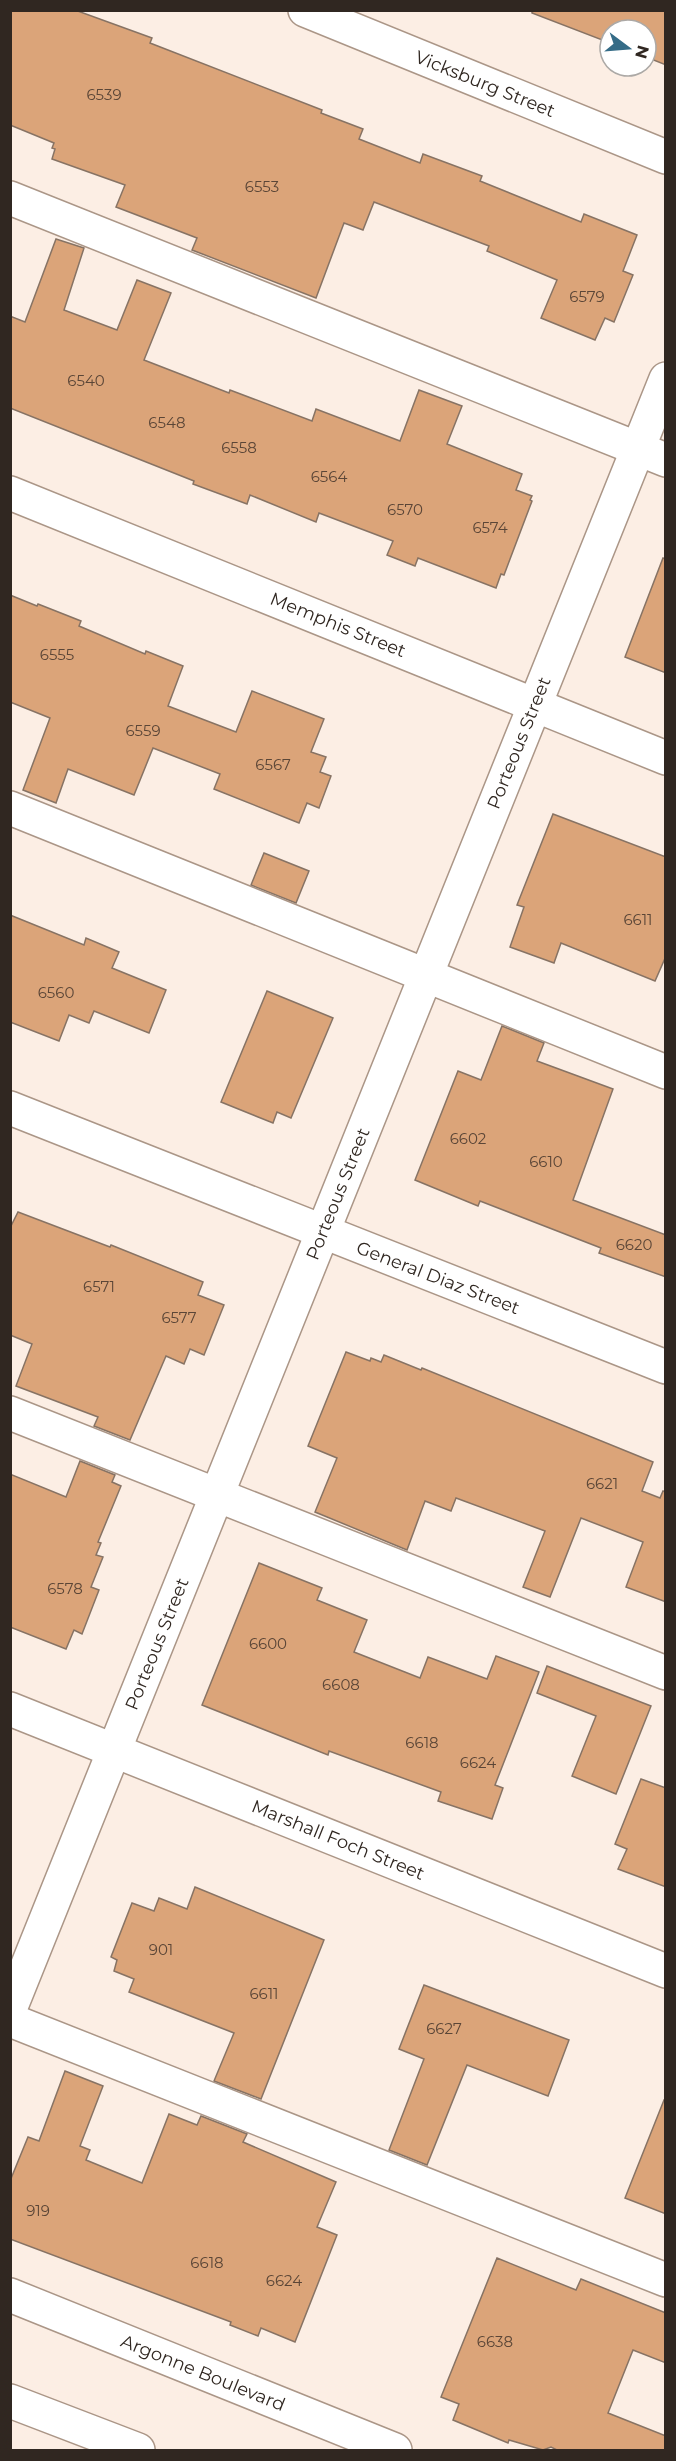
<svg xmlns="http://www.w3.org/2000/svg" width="676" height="2461" viewBox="0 0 676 2461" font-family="Montserrat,sans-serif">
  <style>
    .building { fill: #dba479; stroke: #877364; stroke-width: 1.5 }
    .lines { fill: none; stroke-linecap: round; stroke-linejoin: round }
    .minor-casing { stroke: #ab9687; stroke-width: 36 }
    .minor { stroke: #fff; stroke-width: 33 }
    .labels { text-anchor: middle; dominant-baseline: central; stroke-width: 4.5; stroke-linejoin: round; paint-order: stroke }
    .number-label { font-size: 15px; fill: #5b4637 }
    .street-label { font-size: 18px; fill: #302721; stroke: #fff }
  </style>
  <rect width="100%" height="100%" fill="#fceee4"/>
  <g class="building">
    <path d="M10 10H75L152 38 150 43 322 110 321 113 363 129 359 139 420 163 423 154 482 176 480 181 581 222 584 214 637 235 623 271 633 275 614 322 605 318 595 340 541 318 557 280 487 251 489 246 374 202 363 230 344 223 316 298 192 250 197 238 116 207 125 185 52 159 55 149 52 148 54 143 10 125Z"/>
    <path d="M532 10H666V65L646 57V30H610V43L532 13Z"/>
    <path d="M56 239 84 248 64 310 117 330 137 280 171 293 144 360 229 393 230 390 312 421 316 409 400 441 419 390 462 406 447 444 522 474 516 490 532 496 530 500 532 501 504 575 501 574 496 588 418 558 415 566 387 555 393 541 319 513 316 522 250 495 247 504 193 484 194 481 10 408V316L25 322Z"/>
    <path d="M663 558 666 559V673L625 657Z"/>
    <path d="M10 595 37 606 38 604 81 621 79 626 145 654 146 651 183 666 168 706 236 732 252 691 324 719 311 752 326 757 320 772 331 776 319 808 307 803 299 823 214 789 220 774 153 748 134 795 68 769 56 803 23 790 50 718 10 702Z"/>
    <path d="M553 814 666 857V956L655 981 561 943 554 963 510 947 524 907 517 905Z"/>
    <path d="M264 853 309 871 296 903 251 885Z"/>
    <path d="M10 915 84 945 86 938 119 952 112 968 166 990 149 1033 94 1011 89 1023 69 1015 59 1041 10 1022Z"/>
    <path d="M267 991 333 1018 291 1118 277 1112 273 1123 221 1102Z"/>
    <path d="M502 1026 544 1043 537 1061 613 1089 573 1200 666 1235V1277L599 1253 601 1248 480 1201 478 1206 415 1180 458 1071 481 1080Z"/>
    <path d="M18 1212 110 1247 111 1245 203 1282 198 1295 224 1305 204 1355 190 1349 184 1364 166 1356 130 1440 94 1426 98 1417 16 1386 32 1344 10 1335V1228Z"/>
    <path d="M346 1352 370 1361 371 1358 381 1362 384 1355 421 1370 422 1368 653 1462 642 1491 660 1498 663 1491 666 1492V1602L626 1587 643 1542 581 1518 550 1597 523 1587 545 1531 456 1498 451 1511 425 1501 407 1550 315 1512 337 1458 308 1446Z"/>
    <path d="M80 1461 115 1475 112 1482 121 1486 98 1542 101 1543 96 1555 103 1557 91 1587 99 1590 82 1634 74 1630 66 1649 10 1627V1474L66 1497Z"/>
    <path d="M259 1563 322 1588 317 1600 367 1620 354 1652 420 1678 428 1657 487 1679 496 1656 539 1672 495 1785 503 1788 492 1819 438 1801 441 1792 329 1751 328 1755 202 1705Z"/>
    <path d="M547 1666 651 1706 616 1794 572 1776 596 1716 537 1693Z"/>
    <path d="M641 1779 666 1788V1887L618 1869 627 1849 615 1844Z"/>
    <path d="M195 1887 324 1940 261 2099 214 2081 234 2033 129 1992 134 1979 114 1971 117 1960 111 1957 132 1903 154 1911 159 1898 187 1909Z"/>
    <path d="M424 1985 569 2040 548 2096 467 2065 427 2165 389 2150 424 2059 399 2049Z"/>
    <path d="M65 2071 103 2086 80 2146 90 2150 86 2160 142 2183 169 2114 197 2125 201 2116 247 2134 243 2142 336 2182 317 2227 337 2235 295 2342 261 2328 258 2336 230 2325 231 2322 10 2239V2181L28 2137 39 2141Z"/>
    <path d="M664 2100 666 2101V2214L625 2198Z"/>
    <path d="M497 2258 576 2290 581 2279 666 2313V2363L633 2350 608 2413 666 2436V2451H559L551 2447 543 2450 509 2440 508 2443 453 2420 459 2404 441 2397Z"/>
  </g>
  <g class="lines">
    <defs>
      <g id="minor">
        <path d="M305 10 666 157"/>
        <path d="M10 198 666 460"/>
        <path d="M10 493 666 758"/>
        <path d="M10 808 666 1072"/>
        <path d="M10 1108 666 1367"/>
        <path d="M10 1413 666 1673"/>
        <path d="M10 1709 666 1971"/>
        <path d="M10 2009 666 379"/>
        <path d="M10 2020 666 2280"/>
        <path d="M10 2295 395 2450"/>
        <path d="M10 2401 138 2450"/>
      </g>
    </defs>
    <use href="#minor" class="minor-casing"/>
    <use href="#minor" class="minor"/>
  </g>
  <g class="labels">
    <g class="number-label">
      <text x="104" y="94">6539</text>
      <text x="262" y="186">6553</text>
      <text x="587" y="296">6579</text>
      <text x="86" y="380">6540</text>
      <text x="167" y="422">6548</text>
      <text x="239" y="447">6558</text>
      <text x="329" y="476">6564</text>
      <text x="405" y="509">6570</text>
      <text x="490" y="527">6574</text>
      <text x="57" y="654">6555</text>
      <text x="143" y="730">6559</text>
      <text x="273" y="764">6567</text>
      <text x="638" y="919">6611</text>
      <text x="56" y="992">6560</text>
      <text x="468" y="1138">6602</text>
      <text x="546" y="1161">6610</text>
      <text x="634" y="1244">6620</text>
      <text x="99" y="1286">6571</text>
      <text x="179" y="1317">6577</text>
      <text x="602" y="1483">6621</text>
      <text x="65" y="1588">6578</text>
      <text x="268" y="1643">6600</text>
      <text x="341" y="1684">6608</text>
      <text x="422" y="1742">6618</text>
      <text x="478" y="1762">6624</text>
      <text x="161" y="1949">901</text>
      <text x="264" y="1993">6611</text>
      <text x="444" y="2028">6627</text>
      <text x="38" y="2210">919</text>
      <text x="207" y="2262">6618</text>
      <text x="284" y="2280">6624</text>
      <text x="495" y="2341">6638</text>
    </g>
    <g class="street-label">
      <text transform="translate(485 84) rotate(22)">Vicksburg Street</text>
      <text transform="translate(338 625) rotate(22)">Memphis Street</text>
      <text transform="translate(519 743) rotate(-68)">Porteous Street</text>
      <text transform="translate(338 1194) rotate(-68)">Porteous Street</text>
      <text transform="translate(438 1278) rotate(21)">General Diaz Street</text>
      <text transform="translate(157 1644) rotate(-68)">Porteous Street</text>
      <text transform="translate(338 1840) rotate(22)">Marshall Foch Street</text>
      <text transform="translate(203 2373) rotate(22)">Argonne Boulevard</text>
    </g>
  </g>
  <rect width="676" height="2461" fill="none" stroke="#302721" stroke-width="24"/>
  <g transform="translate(628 48) rotate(106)"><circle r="28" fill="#ffffff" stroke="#aca9a6" stroke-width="1.5"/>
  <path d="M0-4.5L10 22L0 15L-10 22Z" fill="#356c87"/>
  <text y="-9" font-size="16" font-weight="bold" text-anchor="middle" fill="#302721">N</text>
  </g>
</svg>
